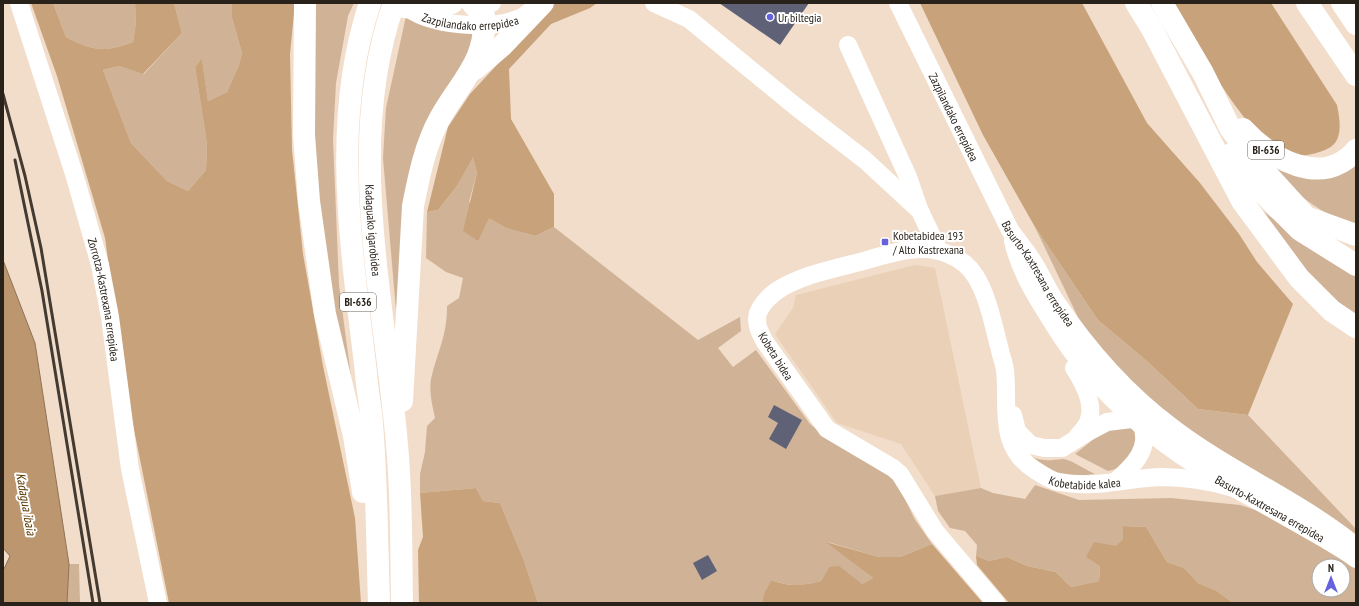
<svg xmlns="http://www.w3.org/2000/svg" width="1359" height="606" viewBox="0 0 1359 606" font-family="'PT Sans Narrow',sans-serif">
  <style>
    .built { fill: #e9d0b6 }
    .green { fill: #d0b396; fill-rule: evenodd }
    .forest { fill: #c8a27a }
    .water { fill: #bc966f; stroke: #907356 }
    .building { fill: #5f6277 }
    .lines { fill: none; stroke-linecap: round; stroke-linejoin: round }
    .minor { stroke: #fff; stroke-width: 18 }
    .highway { stroke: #fff; stroke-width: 22 }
    .rail { stroke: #433a32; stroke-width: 3 }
    .poi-dot { fill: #6563dc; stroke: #fff; stroke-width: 1.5 }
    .labels { text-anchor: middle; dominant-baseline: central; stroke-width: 4; stroke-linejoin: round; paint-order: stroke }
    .shield { fill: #fff; stroke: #69645f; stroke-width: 1 }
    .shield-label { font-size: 11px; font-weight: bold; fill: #29221b }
    .street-label { font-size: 12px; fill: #29221b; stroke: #fff }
    .poi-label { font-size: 12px; fill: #29221b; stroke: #fff; text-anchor: start }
    .water-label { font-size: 13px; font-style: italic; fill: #5b3601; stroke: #fff }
  </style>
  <rect width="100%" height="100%" fill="#f1ddca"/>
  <path class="built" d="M915 265 935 268 981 488 935 496 901 444 837 423 775 334 793 308 796 295Z"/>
  <g class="green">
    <path d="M53 3H135L136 22 133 42C104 53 93 51 66 37Z"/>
    <path d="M174 3H232V18L242 53 239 65 227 92 208 101 202 60 195 67 207 144 206 170 188 191 167 181 131 143 103 70 119 66 144 74 182 33Z"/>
    <path d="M312 3H354L348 16 336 83 333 139 339 285 354 400C348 374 340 349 335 323 314 218 308 110 312 3Z"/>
    <path d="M406 16 476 33 412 188 396 311 383 158 386 108Z"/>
    <path d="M473 156 477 173 469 202C494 223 504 227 535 236L554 227 698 340 740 317 741 331 718 348 733 367 756 350 810 424 825 436 896 479 914 518 932 544 900 557H879L828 542 873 578 862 584 829 567 821 581C801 586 791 587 771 580L764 593 762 603H538L523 558 500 503 483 501 476 488 420 493V474L425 452 427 426 435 418C432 404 428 388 432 375 439 348 447 335 447 306L459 298 463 278 446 272 426 258 427 212 438 210 457 186Z"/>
    <path d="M1265 161 1282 171 1298 176 1356 163V225C1318 214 1291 190 1265 161Z"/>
    <path d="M1260 209 1311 247 1356 276V317L1310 278Z"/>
    <path d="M1035 227 1098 320 1148 362 1198 409 1248 415 1356 529V540L1173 420 1114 366 1086 334Z"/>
    <path d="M1130 427C1143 437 1132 456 1122 465 1119 468 1113 470 1108 471L1075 454 1104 431Z"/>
    <path d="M1032 457C1044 462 1051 460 1063 459 1070 459 1088 471 1095 474L1075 476 1050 473Z"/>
    <path d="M1035 485 1079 500 1171 498 1240 505 1268 514 1356 566V603H1233L1217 591 1198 583 1184 568 1167 562 1146 527 1123 526V539L1100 566 1099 581 1071 587 1056 572 1027 566 1007 557 989 561 976 556 977 545 965 531 950 528 938 511 935 496 981 488 993 493 1025 499ZM1319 566H1343V590H1319Z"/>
    <path d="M69 564H79L80 603H67Z"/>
  </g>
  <g class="forest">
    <path d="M31 3H53L66 37C93 51 104 53 133 42L136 22 135 3H174L182 33 143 74 119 66 103 70 131 143 167 181 188 191 206 170 207 144 195 67 202 59 208 101 227 92 239 65 242 53 232 18V3H295L290 54 292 150 303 254 323 366 355 518 361 603H169L127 395 105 238 57 76Z"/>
    <path d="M554 3H597L590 8 551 24 509 69 511 119 554 194V227L535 236 507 228 489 218 478 241 463 231 477 173 473 157 457 186 438 210 427 212 448 127 470 94Z"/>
    <path d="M920 3H1082L1147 123 1200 183 1239 234 1257 262 1293 304 1248 415 1198 409 1148 362 1098 320 1035 227 983 135Z"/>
    <path d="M1173 3H1271L1337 105C1340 120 1344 142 1327 149 1318 153 1305 157 1294 155 1250 150 1195 40 1173 3Z"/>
    <path d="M476 488 483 501 500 503 523 558 538 603H419L418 550 423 537 420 493Z"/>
    <path d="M1123 526 1146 527 1167 562 1184 568 1198 583 1217 591 1233 603H1009L977 565 976 556 989 561 1007 557 1027 566 1056 572 1071 587 1099 581 1100 566 1086 557 1094 542 1116 546 1123 539Z"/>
    <path d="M826 542 879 557H900L932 544 983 603H762L764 593 771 580C790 587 801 586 821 581L829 567 839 566 862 584 873 578Z"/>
  </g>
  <path class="water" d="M3 260 35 343 69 564 67 603H3V571L10 556 3 548Z"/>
  <g class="building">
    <path d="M719 3H809L780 45Z"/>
    <path d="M774 405 802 420 786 449 769 439 778 423 768 417Z"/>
    <path d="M708 555 717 571 702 580 693 563Z"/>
  </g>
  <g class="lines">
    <g class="minor">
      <path id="s1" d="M19 3 75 177 100 265 110 317 130 469 158 603"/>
      <path d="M491 3H492"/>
      <path d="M654 3 689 19 795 106 865 160 920 211 939 251"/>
      <path id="s2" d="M898 3 1010 230C1017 240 1025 249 1032 260 1040 272 1046 286 1054 299 1086 347 1126 393 1173 428 1231 472 1299 500 1356 546"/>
      <path id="s3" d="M414 12C439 26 493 30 520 18 525 16 529 12 533 9"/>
      <path d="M848 45 908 177 919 209"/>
      <path id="s4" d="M1013 241C1020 272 1037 298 1054 325 1100 399 1160 447 1236 489 1265 505 1294 521 1323 538 1334 545 1346 551 1356 559"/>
      <path d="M1074 368C1083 382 1096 405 1088 422 1086 427 1081 432 1077 437"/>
      <path d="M1013 415 1017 431 1031 445 1044 448H1062L1086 433 1107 422 1140 418"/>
      <path d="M1115 482C1134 465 1152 448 1141 422"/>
      <path id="s5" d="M996 603 935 531 900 474 893 468 827 429 765 342C760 333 755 324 758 313 761 305 770 295 778 290 802 275 833 269 860 262 881 256 902 249 924 249 938 249 954 255 965 264 986 281 993 325 1000 350 1001 356 1004 363 1005 370 1009 407 997 446 1035 470 1041 474 1051 481 1059 482 1094 489 1128 478 1162 477 1187 477 1210 481 1234 488"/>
    </g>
    <g class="highway">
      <path d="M305 3 304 135 309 201 325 314 354 436 363 492"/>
      <path d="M370 3C330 122 352 251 366 373 367 390 371 407 372 424 377 483 377 544 379 603"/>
      <path id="s6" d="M394 3C344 144 385 302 397 445 402 497 401 551 402 603"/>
      <path d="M1136 3 1152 29 1242 201 1299 278 1332 311 1356 327"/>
      <path d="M1162 3 1203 73 1230 128 1257 163 1306 217 1356 235"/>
      <path d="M1307 3 1356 75"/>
      <path d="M1342 3 1356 24"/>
      <path d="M404 7 430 11 452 3"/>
      <path d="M475 69 502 46 543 3"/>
      <path d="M1243 129C1271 159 1323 189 1356 150"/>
      <path d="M1233 153 1252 182 1300 230 1356 265"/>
      <path d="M402 401 413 206C419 176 425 145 440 118 460 82 487 61 484 16L472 3"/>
    </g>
    <g class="rail">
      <path d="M3 94 25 176 41 248 100 603"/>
      <path d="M15 160 42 291 93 603"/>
    </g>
  </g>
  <g class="poi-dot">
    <circle cx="770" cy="17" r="4"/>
    <rect x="881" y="238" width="8" height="8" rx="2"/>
  </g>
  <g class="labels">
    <g class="shield">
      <rect x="1248" y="141" width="36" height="18" rx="3"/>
      <rect x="340" y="293" width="36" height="18" rx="3"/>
    </g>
    <g class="shield-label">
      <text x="1266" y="150">BI-636</text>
      <text x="358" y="302">BI-636</text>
    </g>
    <g class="street-label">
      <text stroke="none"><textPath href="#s3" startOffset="58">Zazpilandako errepidea</textPath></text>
      <text stroke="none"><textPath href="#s2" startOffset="127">Zazpilandako errepidea</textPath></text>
      <text stroke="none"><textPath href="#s6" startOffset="230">Kadaguako igarobidea</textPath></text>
      <text stroke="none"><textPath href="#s2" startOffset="305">Basurto-Kaxtresana errepidea</textPath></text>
      <text stroke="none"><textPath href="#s1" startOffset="309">Zorrotza-Kastrexana errepidea</textPath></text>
      <text transform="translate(776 356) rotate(58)">Kobeta bidea</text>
      <text stroke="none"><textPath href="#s5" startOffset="890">Kobetabide kalea</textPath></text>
      <text stroke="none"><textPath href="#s4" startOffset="381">Basurto-Kaxtresana errepidea</textPath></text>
    </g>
    <g class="poi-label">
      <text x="778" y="17">Ur biltegia</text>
      <text x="893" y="235">Kobetabidea 193<tspan x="893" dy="14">/ Alto Kastrexana</tspan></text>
    </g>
    <g class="water-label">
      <text transform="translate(26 504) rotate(80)">Kadagua ibaia</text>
    </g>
  </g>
  <rect width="1359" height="606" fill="none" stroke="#29221b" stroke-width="8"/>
  <g transform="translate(1331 578)"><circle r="19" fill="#ffffff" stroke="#a9a7a4"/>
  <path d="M0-3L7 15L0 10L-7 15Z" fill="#6563dc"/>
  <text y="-6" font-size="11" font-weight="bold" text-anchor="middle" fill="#29221b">N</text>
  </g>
</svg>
